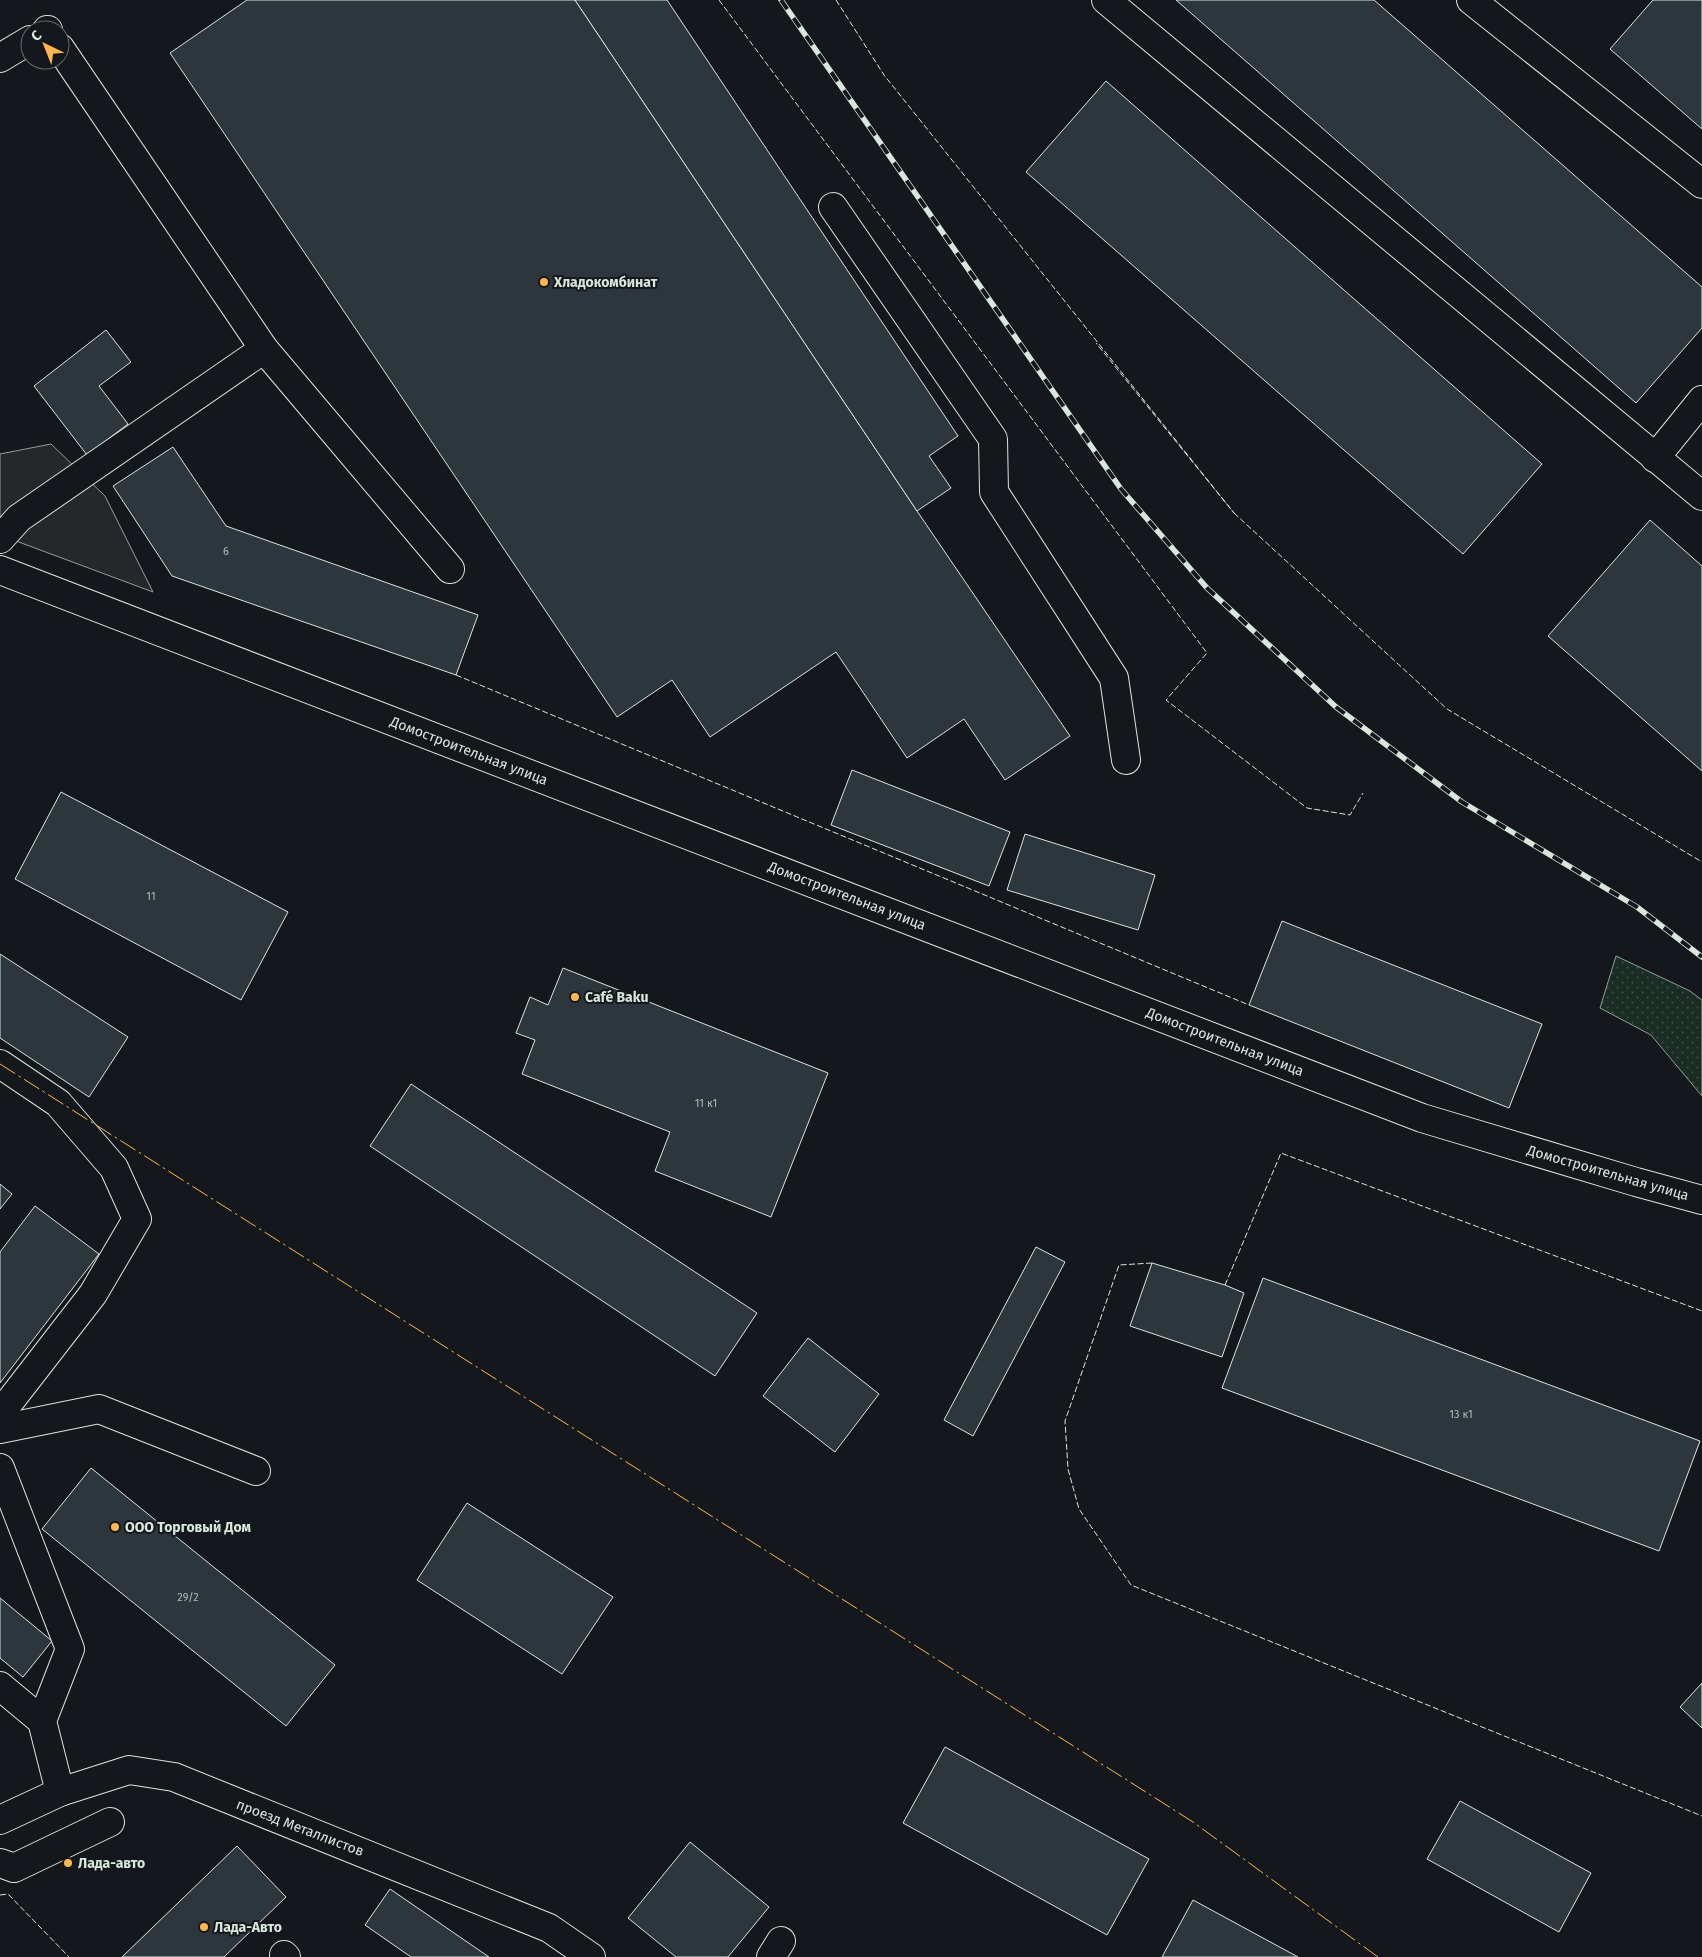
<svg xmlns="http://www.w3.org/2000/svg" width="1702" height="1957" viewBox="0 0 1702 1957" font-family="'Fira Sans',sans-serif">
  <style>
    .grass { fill: url(#grass-dots); stroke: #939e99 }
    .parking { fill: #24282b; stroke: #939e99 }
    .building { fill: #2c363c; stroke: #d8e6dc }
    .lines { fill: none; stroke-linecap: round; stroke-linejoin: round }
    .minor-casing { stroke: #d8e6dc; stroke-width: 30 }
    .minor { stroke: #14181c; stroke-width: 28 }
    .rail-casing { stroke: #d8e6dc; stroke-width: 5.5 }
    .rail { stroke: #14181c; stroke-width: 4; stroke-dasharray: 11; stroke-linecap: butt }
    .fence { stroke: #d8e6dc; stroke-width: 1; stroke-dasharray: 6 2.5; stroke-linecap: butt }
    .power { stroke: #ffb74d; stroke-width: 1; stroke-dasharray: 18 4 2.5 4; stroke-linecap: butt }
    .poi-dot { fill: #ffb74d; stroke: #14181c; stroke-width: 2 }
    .labels { text-anchor: middle; dominant-baseline: central; stroke-width: 4; stroke-linejoin: round; paint-order: stroke }
    .number-label { font-size: 11px; fill: #adbab4 }
    .poi-label { font-size: 14px; font-weight: bold; fill: #d8e6dc; stroke: #14181c; text-anchor: start }
    .street-label { font-size: 14px; fill: #d8e6dc; stroke: #14181c }
  </style>
  <defs>
    <pattern id="grass-dots" width="8" height="8" patternUnits="userSpaceOnUse" patternTransform="scale(1.25)"><rect width="8" height="8" fill="#1a2d24"/><path d="M2 2h.1M6 6h.1" fill="none" stroke="#3b4b43" stroke-width="1.8" stroke-linecap="round"/></pattern>
  </defs>
  <rect width="100%" height="100%" fill="#14181c"/>
  <path class="grass" d="M1616 956 1690 991 1702 1000V1096L1651 1035 1600 1008Z"/>
  <path class="parking" d="M51 444 105 496 153 592 0 535V454Z"/>
  <g class="building">
    <path d="M247 0H575L917 511 1070 736 1005 780 964 719 907 758 836 652 710 737 672 680 617 717 170 53Z"/>
    <path d="M575 0H667L958 436 929 456 951 488 917 511Z"/>
    <path d="M1176 0H1374L1702 287V328L1636 403Z"/>
    <path d="M1653 0H1702V129L1610 49Z"/>
    <path d="M1106 81 1542 464 1463 554 1026 172Z"/>
    <path d="M106 330 131 362 99 386 128 424 87 455 34 386Z"/>
    <path d="M173 447 226 526 478 615 456 675 172 576 113 486Z"/>
    <path d="M1650 520 1702 566V771L1548 636Z"/>
    <path d="M852 770 1010 832 989 886 831 825Z"/>
    <path d="M61 792 288 912 241 1000 15 879Z"/>
    <path d="M1025 834 1155 875 1138 930 1007 890Z"/>
    <path d="M1282 921 1542 1024 1509 1108 1249 1005Z"/>
    <path d="M0 954 128 1037 89 1097 0 1038Z"/>
    <path d="M563 968 828 1073 771 1217 655 1171 670 1132 522 1074 535 1040 516 1033 530 997 548 1005Z"/>
    <path d="M411 1084 757 1313 715 1376 370 1146Z"/>
    <path d="M0 1184 12 1194 0 1209Z"/>
    <path d="M35 1206 99 1254 0 1383V1252Z"/>
    <path d="M1036 1247 1065 1262 973 1436 944 1420Z"/>
    <path d="M1152 1263 1225 1285 1244 1293 1222 1357 1130 1326Z"/>
    <path d="M1263 1278 1700 1441 1659 1551 1222 1388Z"/>
    <path d="M808 1338 879 1394 835 1452 763 1396Z"/>
    <path d="M91 1468 335 1665 286 1726 42 1529Z"/>
    <path d="M467 1503 613 1597 562 1674 417 1580Z"/>
    <path d="M0 1598 52 1641 23 1677 0 1658Z"/>
    <path d="M1702 1683V1728L1680 1707Z"/>
    <path d="M945 1747 1149 1859 1107 1935 903 1823Z"/>
    <path d="M1460 1801 1591 1873 1559 1932 1427 1859Z"/>
    <path d="M690 1842 769 1907 728 1957H676L628 1918Z"/>
    <path d="M237 1846 286 1897 224 1957H122Z"/>
    <path d="M390 1889 489 1957H411L365 1925Z"/>
    <path d="M1193 1900 1298 1957H1162Z"/>
  </g>
  <g class="lines">
    <defs>
      <g id="minor">
        <path d="M1106 0 1702 496"/>
        <path d="M1471 0 1702 184"/>
        <path d="M47 30H48"/>
        <path d="M60 48 264 349 450 569"/>
        <path d="M0 58 30 40"/>
        <path d="M833 207 993 439 994 492 1114 678 1126 760"/>
        <path d="M1655 458 1702 400"/>
        <path d="M0 539 19 518 264 349"/>
        <path d="M0 570 1422 1118 1636 1182 1702 1200"/>
        <path d="M0 1064 58 1103 114 1168 137 1219 93 1294 0 1414"/>
        <path d="M0 1429 99 1409 256 1471"/>
        <path d="M0 1468 70 1649 42 1721"/>
        <path d="M0 1686 42 1721 60 1792"/>
        <path d="M0 1820 60 1792 129 1770 174 1777 549 1928 591 1957"/>
        <path d="M0 1863 14 1868 110 1822"/>
        <path d="M284 1955 286 1957"/>
        <path d="M771 1957 781 1941"/>
      </g>
    </defs>
    <use href="#minor" class="minor-casing"/>
    <use href="#minor" class="minor"/>
    <defs>
      <path id="rail" d="M781 0 1121 489 1207 588 1336 707 1462 802 1637 907 1702 957"/>
    </defs>
    <use href="#rail" class="rail-casing"/>
    <use href="#rail" class="rail"/>
    <g class="fence">
      <path d="M719 0 1207 653 1166 700 1307 808 1350 815 1363 793"/>
      <path d="M836 0 884 75 1234 513 1096 343"/>
      <path d="M1234 513 1447 709 1702 862"/>
      <path d="M456 675 1249 1005"/>
      <path d="M1152 1263 1119 1265 1065 1421 1068 1469 1079 1509 1131 1585 1702 1816"/>
      <path d="M1225 1285 1281 1153 1702 1311"/>
      <path d="M0 1895 8 1894 69 1957"/>
    </g>
    <path class="power" d="M0 1064 1193 1822 1378 1957"/>
  </g>
  <g class="poi-dot">
    <circle cx="544" cy="282" r="5"/>
    <circle cx="575" cy="997" r="5"/>
    <circle cx="115" cy="1527" r="5"/>
    <circle cx="68" cy="1863" r="5"/>
    <circle cx="204" cy="1927" r="5"/>
  </g>
  <g class="labels">
    <g class="number-label">
      <text x="226" y="551">6</text>
      <text x="151" y="896">11</text>
      <text x="706" y="1103">11 к1</text>
      <text x="1461" y="1414">13 к1</text>
      <text x="188" y="1597">29/2</text>
    </g>
    <g class="poi-label">
      <text x="554" y="282">Хладокомбинат</text>
      <text x="585" y="997">Café Baku</text>
      <text x="125" y="1527">ООО Торговый Дом</text>
      <text x="78" y="1863">Лада-авто</text>
      <text x="214" y="1927">Лада-Авто</text>
    </g>
    <g class="street-label">
      <text transform="translate(469 751) rotate(21)">Домостроительная улица</text>
      <text transform="translate(847 896) rotate(21)">Домостроительная улица</text>
      <text transform="translate(1225 1042) rotate(21)">Домостроительная улица</text>
      <text transform="translate(1608 1173) rotate(16)">Домостроительная улица</text>
      <text transform="translate(300 1828) rotate(21)">проезд Металлистов</text>
    </g>
  </g>
  <g transform="translate(45 45) rotate(317)"><circle r="24" fill="#14181c" stroke="#626a69"/>
  <path d="M0-4L9 19L0 12L-9 19Z" fill="#ffb74d"/>
  <text y="-8" font-size="14" font-weight="bold" text-anchor="middle" fill="#d8e6dc">С</text>
  </g>
</svg>
